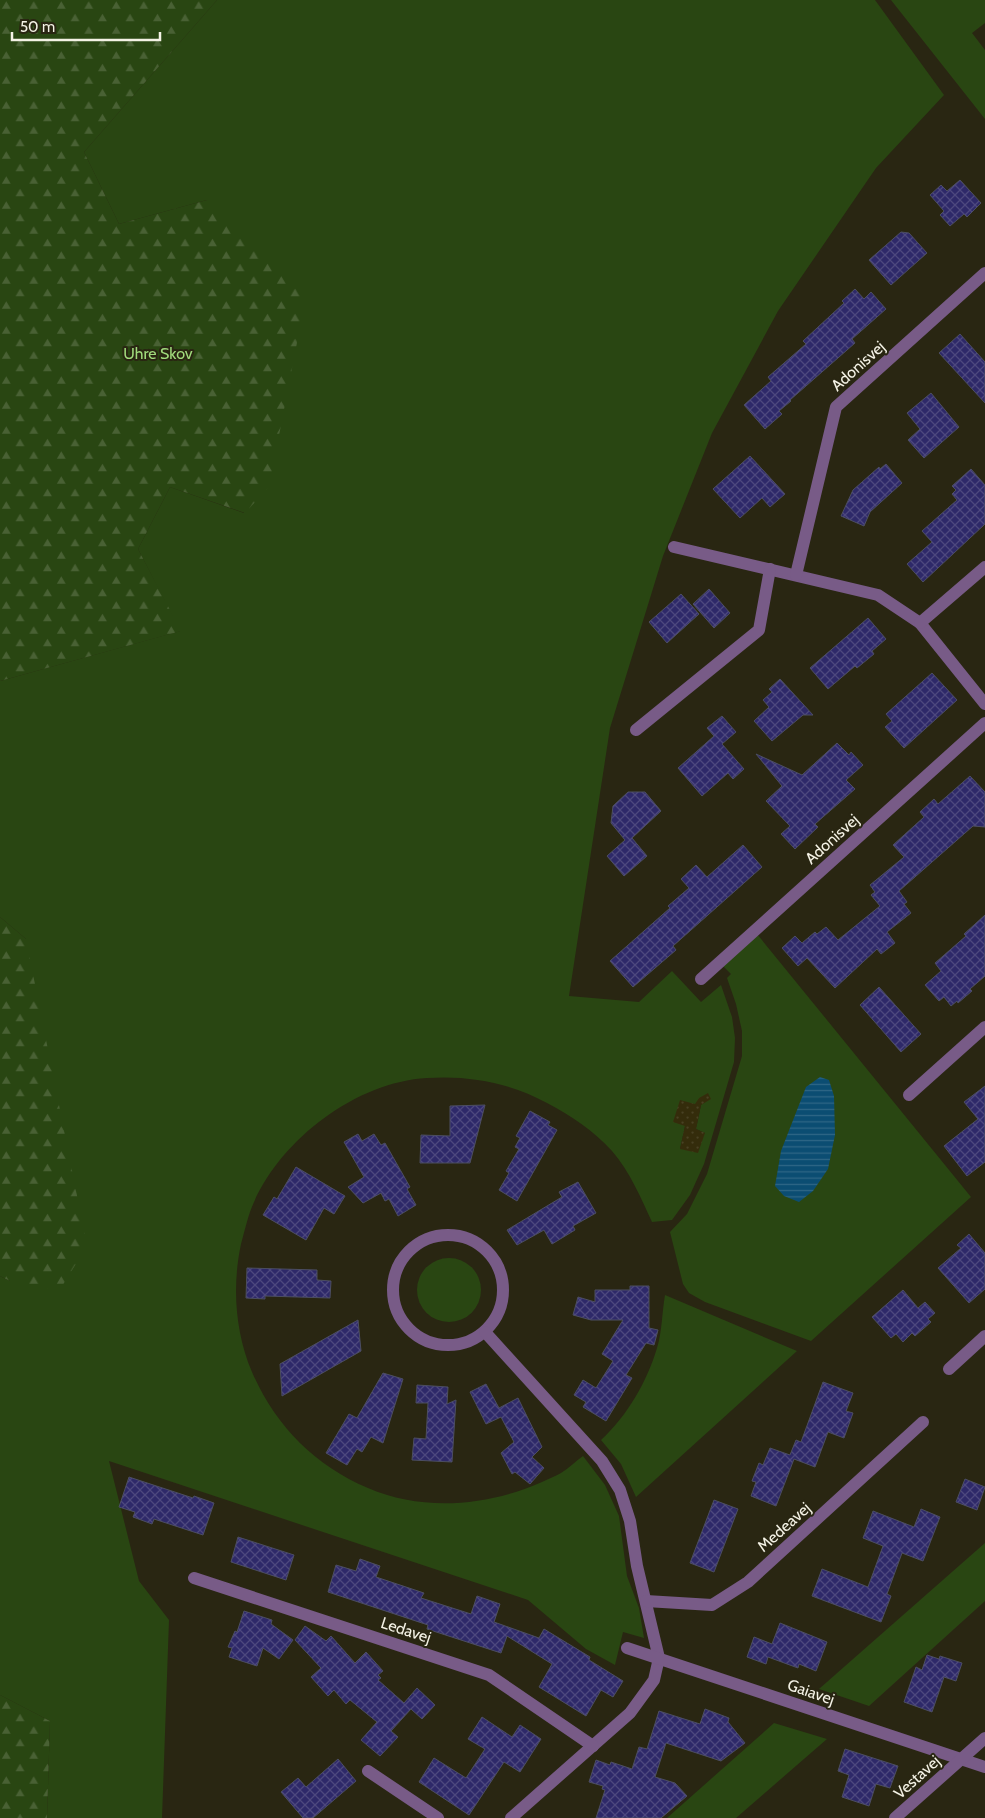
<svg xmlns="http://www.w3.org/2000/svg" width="985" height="1818" viewBox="0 0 985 1818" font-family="Cabin,sans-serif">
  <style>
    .green { fill: #294612; fill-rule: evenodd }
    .forest { fill: url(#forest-firs) }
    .sand { fill: url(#sand-dots) }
    .water { fill: url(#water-rules) }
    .building { fill: url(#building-cross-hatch); stroke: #4c4e62 }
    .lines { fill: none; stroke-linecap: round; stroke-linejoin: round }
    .minor { stroke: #785b87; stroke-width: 12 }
    .labels { text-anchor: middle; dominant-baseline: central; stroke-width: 4; stroke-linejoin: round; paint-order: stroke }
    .park-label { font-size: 16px; fill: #a1db7c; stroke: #292612 }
    .street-label { font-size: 16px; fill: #f4f2e5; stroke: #292612 }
  </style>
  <defs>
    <pattern id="forest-firs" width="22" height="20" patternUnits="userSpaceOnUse" patternTransform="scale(1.25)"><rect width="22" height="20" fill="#294612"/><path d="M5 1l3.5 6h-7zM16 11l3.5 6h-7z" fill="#496134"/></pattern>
    <pattern id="sand-dots" width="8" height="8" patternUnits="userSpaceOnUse" patternTransform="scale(1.25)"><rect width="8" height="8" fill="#342c0b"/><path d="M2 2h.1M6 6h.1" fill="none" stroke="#484123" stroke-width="1.8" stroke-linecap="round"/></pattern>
    <pattern id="water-rules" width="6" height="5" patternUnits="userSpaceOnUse" patternTransform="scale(1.25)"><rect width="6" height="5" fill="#0b4d72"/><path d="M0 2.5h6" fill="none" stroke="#2f6786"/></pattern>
    <pattern id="building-cross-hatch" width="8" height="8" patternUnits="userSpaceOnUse" patternTransform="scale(1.25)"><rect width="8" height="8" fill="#2e2969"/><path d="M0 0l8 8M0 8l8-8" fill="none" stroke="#4d487e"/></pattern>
  </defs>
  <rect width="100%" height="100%" fill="#292612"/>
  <g class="green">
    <path d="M217 0H875L944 95 876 168 778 311 712 433 663 556 610 728 569 996 639 1002 672 971 701 1002 721 985 732 1017 735 1038 734 1062 704 1164 690 1195 672 1220 652 1222C641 1198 630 1172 612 1151 594 1131 572 1116 547 1103 510 1083 469 1075 427 1078 356 1082 282 1139 254 1202 248 1215 245 1230 241 1244 232 1286 235 1332 252 1372 275 1425 314 1465 368 1488 423 1512 488 1506 542 1482 548 1479 556 1476 561 1473 569 1468 576 1461 583 1456L605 1485 619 1516 627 1576 639 1608 644 1638 623 1632 615 1665 586 1649 528 1600 109 1461 139 1581 169 1620 162 1818H47L50 1721 0 1695V1276L10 1281 26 939 0 917V681L180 631 138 549 170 487 244 513 207 200 119 224 84 152ZM708 1093 701 1105 696 1129 705 1133 680 1149 685 1126Z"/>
    <path d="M891 0H985V23L972 33 985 50V119Z"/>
    <path d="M757 934 971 1197 811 1341 705 1302 689 1293 683 1284 670 1232 687 1214 707 1174 742 1056V1031L736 1004 727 978 731 974 723 966Z"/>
    <circle cx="449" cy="1290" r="32"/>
    <path d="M665 1295 797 1351 636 1497 621 1464 601 1440C627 1416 647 1382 657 1348 662 1332 662 1312 665 1295Z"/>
    <path d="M985 1543V1601L869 1706 819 1689Z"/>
    <path d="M774 1723 827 1739 736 1818H667Z"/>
  </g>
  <g class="forest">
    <path d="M0 0H217L84 152 119 224 207 200 307 291 269 487 245 513 170 487 138 549 181 631 0 681Z"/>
    <path d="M0 917 26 939 87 1246 59 1291 10 1281 0 1276Z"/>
    <path d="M0 1695 50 1721 47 1818H0Z"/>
  </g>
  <path class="sand" d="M708 1093 711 1099 701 1105 696 1129 705 1133 698 1153 680 1149 685 1126 673 1122 680 1100 695 1104 699 1098Z"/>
  <path class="water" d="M820 1077 829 1080 834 1096 835 1135 828 1169 813 1191 799 1202 784 1196 775 1186 781 1151 806 1087Z"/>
  <g class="building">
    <path d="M960 180 981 203 967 217 964 214 950 226 940 215 944 211 930 195 941 185 947 191Z"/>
    <path d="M901 232 909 233 927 253 891 285 869 260Z"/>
    <path d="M855 289 864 299 871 292 886 309 852 339 855 343 790 400 791 401 779 411 782 414 765 429 744 405 771 381 768 377 806 344 803 341 844 303 842 301Z"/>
    <path d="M960 334 985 362V403L939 353Z"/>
    <path d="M931 393 959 427 924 458 908 440 920 429 907 413Z"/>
    <path d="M750 456 785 494 770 507 762 498 740 518 713 489Z"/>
    <path d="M886 464 902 483 870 512 864 526 841 516 853 490 879 467 880 469Z"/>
    <path d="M971 469 985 485V524L923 582 907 564 932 542 922 531 957 500 952 494 956 490 952 486Z"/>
    <path d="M709 589 730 613 714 628 693 604Z"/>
    <path d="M681 594 699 614 667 643 649 622Z"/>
    <path d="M868 618 886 639 872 651 874 654 857 668 855 666 828 689 810 668Z"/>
    <path d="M932 673 957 700 904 748 885 727 892 721 886 714Z"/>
    <path d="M780 679 813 715H803L772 741 754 721 769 707 763 700 772 692 769 689Z"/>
    <path d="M722 716 736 732 722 744 744 769 733 779 728 773 702 796 678 768 714 736 707 728Z"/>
    <path d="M837 743 849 755 851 752 863 765 846 780 855 789 815 824 818 827 795 849 781 834 790 826 766 801 782 786 756 754 802 775Z"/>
    <path d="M970 776 985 792V827L973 826 899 891 907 902 904 904 911 913 887 932 895 943 881 954 877 949 835 988 807 958 798 966 782 948 795 936 802 943 815 932 817 934 826 927 838 940 880 906 871 895 875 892 870 885 904 857 893 845 924 817 920 812 934 799 938 804Z"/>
    <path d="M628 792H645L661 811 632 838 647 856 624 876 607 856 625 840 611 823 613 806Z"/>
    <path d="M743 845 762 867 673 946 676 950 633 987 610 961 670 908 668 906 689 888 681 879 696 865 707 877Z"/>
    <path d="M985 915V976L970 989 972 991 958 1003 957 1001 951 1006 944 997 939 1001 925 985 941 971 935 963 966 936 964 934Z"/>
    <path d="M879 987 921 1034 901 1052 860 1005Z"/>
    <path d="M985 1086V1162L967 1176 944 1146 978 1119 964 1102Z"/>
    <path d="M485 1105 470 1163H420L421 1135 450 1136V1106Z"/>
    <path d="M530 1111 550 1122 548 1125 557 1130 517 1201 499 1190 509 1173 506 1171 519 1149 515 1147 520 1138 516 1136Z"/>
    <path d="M358 1134 362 1141 374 1134 381 1145 385 1143 410 1187 407 1189 416 1205 398 1216 389 1199 385 1201 381 1193 363 1203 348 1187 364 1177 344 1142Z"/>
    <path d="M296 1167 345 1196 334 1214 324 1208 306 1240 263 1215 274 1197 277 1199Z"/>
    <path d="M578 1182 596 1213 573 1226 575 1230 552 1244 544 1230 517 1245 507 1230 562 1197 559 1192Z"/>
    <path d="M969 1234 985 1253V1289L969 1303 938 1268 961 1248 957 1245Z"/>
    <path d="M247 1268 317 1270V1280L331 1281 330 1298 265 1296V1299L246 1298Z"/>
    <path d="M630 1286H649V1328L658 1330 654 1345 646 1343 626 1375 632 1378 606 1421 583 1407 586 1402 574 1395 583 1380 596 1388 613 1361 602 1354 623 1320H591L573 1315 578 1297 595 1302V1290H630Z"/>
    <path d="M903 1290 918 1308 925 1302 935 1313 928 1319 931 1322 915 1336 912 1333 903 1342 896 1334 891 1338 872 1317Z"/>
    <path d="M358 1320 361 1351 282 1396 280 1364Z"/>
    <path d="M383 1373 403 1379 383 1443 371 1437 362 1452 357 1449 347 1465 326 1453 349 1414 357 1418Z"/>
    <path d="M823 1382 853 1393 846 1411 853 1413 844 1438 828 1432 815 1467 794 1459 776 1506 751 1496 756 1482 752 1481 759 1463 763 1465 770 1448 790 1455 796 1440 801 1442Z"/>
    <path d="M486 1384 499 1408 518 1398 542 1447 532 1457 544 1468 530 1484 515 1472 512 1474 501 1453 514 1442 501 1417 486 1424 470 1392Z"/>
    <path d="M417 1385 448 1387 447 1404 456 1400 452 1462 412 1460 414 1438 426 1439 428 1403H416Z"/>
    <path d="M129 1477 193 1498 194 1496 214 1503 203 1535 154 1519 152 1524 133 1517 135 1512 119 1507Z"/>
    <path d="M965 1479 985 1487 977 1510 956 1502Z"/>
    <path d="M714 1500 738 1509 714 1572 690 1563Z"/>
    <path d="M921 1509 940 1517 923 1561 902 1553 887 1594 891 1596 881 1622 812 1596 822 1569 868 1587 883 1546 863 1538 873 1511 914 1527Z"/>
    <path d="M238 1537 294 1555 286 1580 231 1562Z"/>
    <path d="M360 1559 380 1566 376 1577 424 1593 421 1598 471 1614 477 1596 500 1604 494 1622 539 1638 544 1629 590 1657 589 1660 623 1681 613 1697 601 1690 586 1716 539 1687 552 1664 507 1636 501 1653 427 1629 428 1625 328 1592 336 1565 356 1571Z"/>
    <path d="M244 1611 272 1620 271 1624 293 1640 279 1659 263 1648 257 1666 229 1657 232 1648 228 1647 235 1631 237 1632Z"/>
    <path d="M780 1623 827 1642 816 1671 799 1664 798 1668 768 1657 766 1664 747 1657 754 1637 772 1644Z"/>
    <path d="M305 1626 326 1641 331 1636 355 1663 366 1652 383 1671 378 1675 381 1678 378 1680 404 1703 417 1688 435 1705 422 1719 411 1709 391 1731 398 1737 380 1756 361 1740 377 1722 350 1700 346 1704 334 1690 328 1696 311 1677 321 1668 295 1640Z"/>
    <path d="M927 1655 939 1659 940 1656 962 1663 956 1681 944 1677 932 1712 904 1702 916 1667 922 1670Z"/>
    <path d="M705 1709 729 1718 728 1722 745 1743 721 1761 666 1743 655 1777 675 1783 687 1796 661 1818H596L605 1790 602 1789 603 1786 589 1782 596 1760 610 1765 611 1762 632 1769 639 1747 647 1749 659 1711 700 1724Z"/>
    <path d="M482 1717 512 1737 520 1725 541 1739 520 1772 504 1762 469 1815 419 1782 434 1758 466 1778 485 1749 468 1739Z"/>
    <path d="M845 1749 898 1766 890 1788 876 1784 869 1806 842 1797 849 1775 838 1771Z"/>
    <path d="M338 1759 356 1781 313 1818H303L281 1792 298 1778 306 1787Z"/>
  </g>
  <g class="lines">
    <g class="minor">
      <path d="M674 547 878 595 920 623 985 704"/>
      <path d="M796 575 836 407 985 273"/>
      <path d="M920 623 985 567"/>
      <path d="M636 730 759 630 770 569"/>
      <path d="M701 979 985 723"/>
      <path d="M909 1095 985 1027"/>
      <circle cx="448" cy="1290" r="55"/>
      <path d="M485 1332 602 1461 620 1490 630 1521 637 1566 659 1658 654 1680 630 1713 511 1818"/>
      <path d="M949 1369 985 1336"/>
      <path d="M194 1578 489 1675 593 1746"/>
      <path d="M646 1601 712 1605 748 1582 923 1422"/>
      <path d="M627 1648 985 1767"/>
      <path d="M368 1771 438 1818"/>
      <path d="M895 1818 985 1738"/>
    </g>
  </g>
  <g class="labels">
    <g class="park-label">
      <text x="158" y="353">Uhre Skov</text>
    </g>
    <g class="street-label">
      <text transform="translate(858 366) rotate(-42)">Adonisvej</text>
      <text transform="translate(832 839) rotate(-42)">Adonisvej</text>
      <text transform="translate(784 1527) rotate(-42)">Medeavej</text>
      <text transform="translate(406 1630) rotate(18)">Ledavej</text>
      <text transform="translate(811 1692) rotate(19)">Gaiavej</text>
      <text transform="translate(917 1777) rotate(-42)">Vestavej</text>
    </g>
  </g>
  <path d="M12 32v8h148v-8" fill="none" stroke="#f4f2e5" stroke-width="2.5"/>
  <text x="20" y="32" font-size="15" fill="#f4f2e5" stroke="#292612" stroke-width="4" paint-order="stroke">50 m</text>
</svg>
